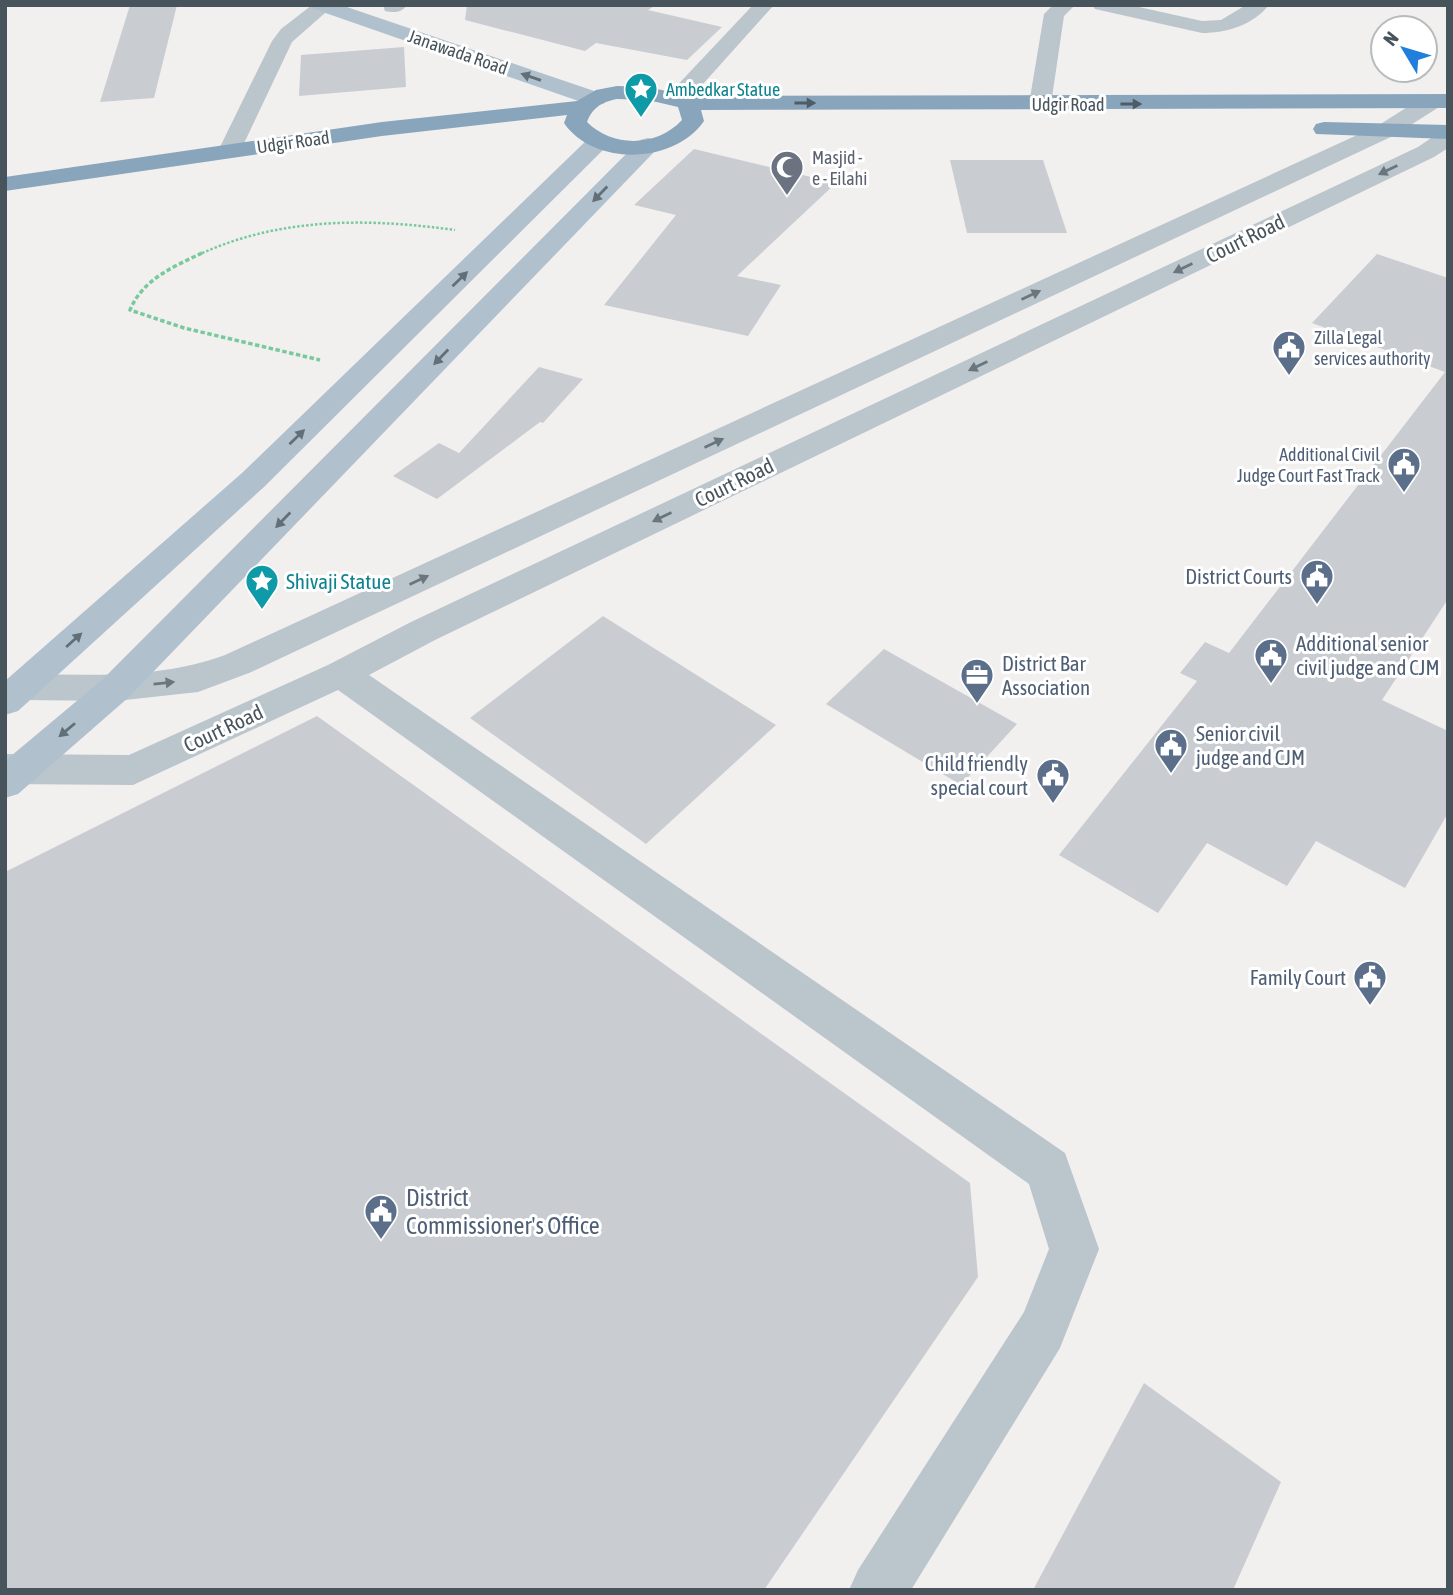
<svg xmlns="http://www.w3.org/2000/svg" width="1453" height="1595" viewBox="0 0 1453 1595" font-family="'Asap Condensed',sans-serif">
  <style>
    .building { fill: #c9cdd2 }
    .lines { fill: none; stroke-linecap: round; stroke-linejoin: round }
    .path-far1 { stroke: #78ca9c; stroke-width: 2.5; stroke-dasharray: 2.5 2; stroke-linecap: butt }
    .path { stroke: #78ca9c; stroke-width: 3.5; stroke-dasharray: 4.5 2.5; stroke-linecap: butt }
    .minor { fill: #bbc5cc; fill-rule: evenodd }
    .major { fill: #b0c1cd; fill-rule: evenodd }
    .highway { fill: #89a5bc; fill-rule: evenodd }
    .oneway { fill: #626f78 }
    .oneway2 { fill: #4e5c66 }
    .oneway3 { fill: #6a767e }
    .labels { text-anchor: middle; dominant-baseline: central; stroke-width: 6; stroke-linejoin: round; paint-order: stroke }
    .far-street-label { font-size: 18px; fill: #48545c; stroke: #fff }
    .far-culture-label { font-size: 18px; fill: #0d838f; stroke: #fff; text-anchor: start }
    .far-worship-label { font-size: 18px; fill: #5b616d; stroke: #fff; text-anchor: start }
    .far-service-label { font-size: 18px; fill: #4e5e75; stroke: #fff; text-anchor: start }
    .street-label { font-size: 21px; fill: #48545c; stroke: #fff }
    .service-label { font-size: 21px; fill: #4e5e75; stroke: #fff; text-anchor: end }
    .culture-label { font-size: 21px; fill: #0d838f; stroke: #fff; text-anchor: start }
    .near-service-label { font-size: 24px; fill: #4e5e75; stroke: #fff; text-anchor: start }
  </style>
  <rect width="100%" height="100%" fill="#f2efef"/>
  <g class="building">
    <path d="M130 5H177L154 98 100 102Z"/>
    <path d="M467 5H656L648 10 722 27 687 60 596 43 585 51 465 20Z"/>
    <path d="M404 47 406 87 299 96 301 55Z"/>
    <path d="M694 149 836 183 737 276 781 285 748 336 604 305 676 215 634 205Z"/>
    <path d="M950 160H1043L1067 233H967Z"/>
    <path d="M1377 254 1448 278V599L1382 700 1448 731V813L1405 888 1316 841 1287 886 1207 843 1158 913 1059 855 1197 681 1180 673 1205 642 1229 653 1445 372 1312 323Z"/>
    <path d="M539 367 583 379 543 423 540 422 437 499 393 476 439 443 459 453Z"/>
    <path d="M603 616 776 725 646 844 470 718Z"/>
    <path d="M884 649 1017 724 961 785 826 704Z"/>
    <path d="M317 716 970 1183 978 1277 764 1590H5V872Z"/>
    <path d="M1144 1383 1281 1482 1233 1590H1033Z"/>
  </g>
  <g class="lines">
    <path class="path-far1" d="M198 255C280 217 367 218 455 230"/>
    <path class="path" d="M202 253C173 267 143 279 130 310L184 328 320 360"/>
    <g class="minor">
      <path d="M312 5 333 6 292 42 238 156H222L218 151 272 41 281 29Z"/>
      <path d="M383 5H407C402 13 393 13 385 11Z"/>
      <path d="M753 5H774L685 104H669L666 99 669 94Z"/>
      <path d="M1053 5H1075L1064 16 1051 104 1048 109H1032L1029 104 1044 14Z"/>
      <path d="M1092 5H1130L1202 21 1221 20 1246 5H1269C1253 25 1227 33 1202 33L1095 9Z"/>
      <path d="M1431 95 1439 97 1442 102 1439 107 1395 135 249 673 198 692 116 701 22 700 9 696 5 689 9 678 22 674C90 675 160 679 225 655L1379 125 1423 97Z"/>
      <path d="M1448 130V148L1434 157 435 640 369 675 1065 1153 1099 1249 1060 1348 911 1590H849L858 1570 1024 1312 1049 1249 1029 1184 338 690 133 785 5 784V754L129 755 328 665 411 622 1418 147 1440 132Z"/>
    </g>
    <g class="major">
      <path d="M311 5H341L603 94 606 99 603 104H587L314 9Z"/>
      <path d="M598 135 606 137 609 142 606 147 264 487 18 711 5 715V681L242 473 590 137Z"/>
      <path d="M648 138 656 140 659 145 656 150 129 697 18 794 5 798V761L103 679 640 140Z"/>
    </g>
    <g class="highway">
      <path d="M617 86 648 87 689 96 1448 94V108L701 110 704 121C675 164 594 167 564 123L567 115 382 136 5 191V177L382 122 577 101 596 90ZM617 99 648 100 678 107 682 120C657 147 613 148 587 122 593 107 602 102 617 99Z"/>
      <path d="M1324 122 1448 125V139L1316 134 1313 129 1316 124Z"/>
    </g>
  </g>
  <defs><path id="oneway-solid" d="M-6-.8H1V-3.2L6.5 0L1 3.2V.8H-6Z" transform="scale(1.75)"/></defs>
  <g class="oneway">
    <use href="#oneway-solid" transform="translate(531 77) rotate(-161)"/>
    <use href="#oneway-solid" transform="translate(600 194) rotate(134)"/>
    <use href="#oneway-solid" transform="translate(460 279) rotate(-44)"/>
    <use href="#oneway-solid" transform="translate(441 357) rotate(134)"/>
    <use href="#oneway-solid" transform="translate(297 437) rotate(-44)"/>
    <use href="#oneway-solid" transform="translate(283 520) rotate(134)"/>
    <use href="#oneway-solid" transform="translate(74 640) rotate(-42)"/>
    <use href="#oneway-solid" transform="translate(67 730) rotate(140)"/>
  </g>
  <g class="oneway2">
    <use href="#oneway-solid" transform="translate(805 103)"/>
    <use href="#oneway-solid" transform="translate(1131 104)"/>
  </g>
  <g class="oneway3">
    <use href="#oneway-solid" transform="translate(1388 170) rotate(154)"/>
    <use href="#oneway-solid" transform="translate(1183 268) rotate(154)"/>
    <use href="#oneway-solid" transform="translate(1031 295) rotate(-25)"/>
    <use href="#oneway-solid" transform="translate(978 366) rotate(154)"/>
    <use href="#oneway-solid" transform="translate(714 443) rotate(-25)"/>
    <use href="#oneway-solid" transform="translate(662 517) rotate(154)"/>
    <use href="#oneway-solid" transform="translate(419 580) rotate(-25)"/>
    <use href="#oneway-solid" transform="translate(164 683) rotate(-6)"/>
  </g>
  <defs>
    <symbol id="sight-pin" viewBox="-11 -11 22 30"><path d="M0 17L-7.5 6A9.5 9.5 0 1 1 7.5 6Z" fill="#0f9aa8" stroke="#fff"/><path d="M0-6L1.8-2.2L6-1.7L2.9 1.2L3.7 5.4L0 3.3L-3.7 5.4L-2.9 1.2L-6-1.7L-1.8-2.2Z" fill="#fff"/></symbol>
    <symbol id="mosque-pin" viewBox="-11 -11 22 30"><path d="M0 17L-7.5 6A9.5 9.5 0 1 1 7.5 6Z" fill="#6b7280" stroke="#fff"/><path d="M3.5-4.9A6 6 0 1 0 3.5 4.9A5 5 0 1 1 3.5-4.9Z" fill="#fff"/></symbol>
    <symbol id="civic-pin" viewBox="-11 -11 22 30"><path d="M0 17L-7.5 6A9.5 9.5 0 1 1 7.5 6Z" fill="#5c6f8a" stroke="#fff"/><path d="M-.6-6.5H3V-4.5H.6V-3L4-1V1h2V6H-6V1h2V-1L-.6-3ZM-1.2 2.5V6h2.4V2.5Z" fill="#fff"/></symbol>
    <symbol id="office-pin" viewBox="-11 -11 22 30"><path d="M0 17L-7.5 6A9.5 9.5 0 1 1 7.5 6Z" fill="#5c6f8a" stroke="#fff"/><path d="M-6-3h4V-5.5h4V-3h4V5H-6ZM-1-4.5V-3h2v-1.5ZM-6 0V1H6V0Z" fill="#fff"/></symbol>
  </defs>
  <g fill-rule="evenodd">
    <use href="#sight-pin" x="622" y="70" width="38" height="52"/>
    <use href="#mosque-pin" x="768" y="148" width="38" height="52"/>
    <use href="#civic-pin" x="1270" y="328" width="38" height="52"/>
    <use href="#civic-pin" x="1385" y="445" width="38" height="52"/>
    <use href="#civic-pin" x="1298" y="557" width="38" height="52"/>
    <use href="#sight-pin" x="243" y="562" width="38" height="52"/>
    <use href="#civic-pin" x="1252" y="636" width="38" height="52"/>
    <use href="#office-pin" x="958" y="656" width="38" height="52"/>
    <use href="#civic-pin" x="1152" y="726" width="38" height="52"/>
    <use href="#civic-pin" x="1034" y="756" width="38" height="52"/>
    <use href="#civic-pin" x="1351" y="958" width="38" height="52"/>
    <use href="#civic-pin" x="362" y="1192" width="38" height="52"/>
  </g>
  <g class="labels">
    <g class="far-street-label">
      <text transform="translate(458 52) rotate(19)">Janawada Road</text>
      <text x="1068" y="104">Udgir Road</text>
      <text transform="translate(293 142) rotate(-8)">Udgir Road</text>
    </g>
    <g class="far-culture-label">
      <text x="666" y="89">Ambedkar Statue</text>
    </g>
    <g class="far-worship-label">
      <text x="812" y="157">Masjid -<tspan x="812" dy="21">e - Eilahi</tspan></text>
    </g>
    <g class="far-service-label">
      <text x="1314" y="337">Zilla Legal<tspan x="1314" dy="21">services authority</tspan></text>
      <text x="1380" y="454" text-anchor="end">Additional Civil<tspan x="1380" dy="21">Judge Court Fast Track</tspan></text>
    </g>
    <g class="street-label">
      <text transform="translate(1245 238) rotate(-26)">Court Road</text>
      <text transform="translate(734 482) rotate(-26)">Court Road</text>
      <text transform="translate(223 728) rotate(-25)">Court Road</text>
    </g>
    <g class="service-label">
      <text x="1292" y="576">District Courts</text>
      <text x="1296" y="643" text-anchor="start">Additional senior<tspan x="1296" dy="24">civil judge and CJM</tspan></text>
      <text x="1002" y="663" text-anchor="start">District Bar<tspan x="1002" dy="24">Association</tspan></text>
      <text x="1196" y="733" text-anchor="start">Senior civil<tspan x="1196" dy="24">judge and CJM</tspan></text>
      <text x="1028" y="763">Child friendly<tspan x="1028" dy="24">special court</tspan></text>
      <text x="1346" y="977">Family Court</text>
    </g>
    <g class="culture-label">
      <text x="286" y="581">Shivaji Statue</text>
    </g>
    <g class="near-service-label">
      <text x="406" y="1197">District<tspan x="406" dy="28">Commissioner's Office</tspan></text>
    </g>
  </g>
  <rect width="1453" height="1595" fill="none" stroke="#48545c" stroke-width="14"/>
  <g transform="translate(1404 49) rotate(308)"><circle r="33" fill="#ffffff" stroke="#b6bbbe" stroke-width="2"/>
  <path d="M0-5L12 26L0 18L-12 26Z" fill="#1f7fdb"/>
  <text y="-10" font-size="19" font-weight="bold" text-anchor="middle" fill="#48545c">N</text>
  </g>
</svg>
